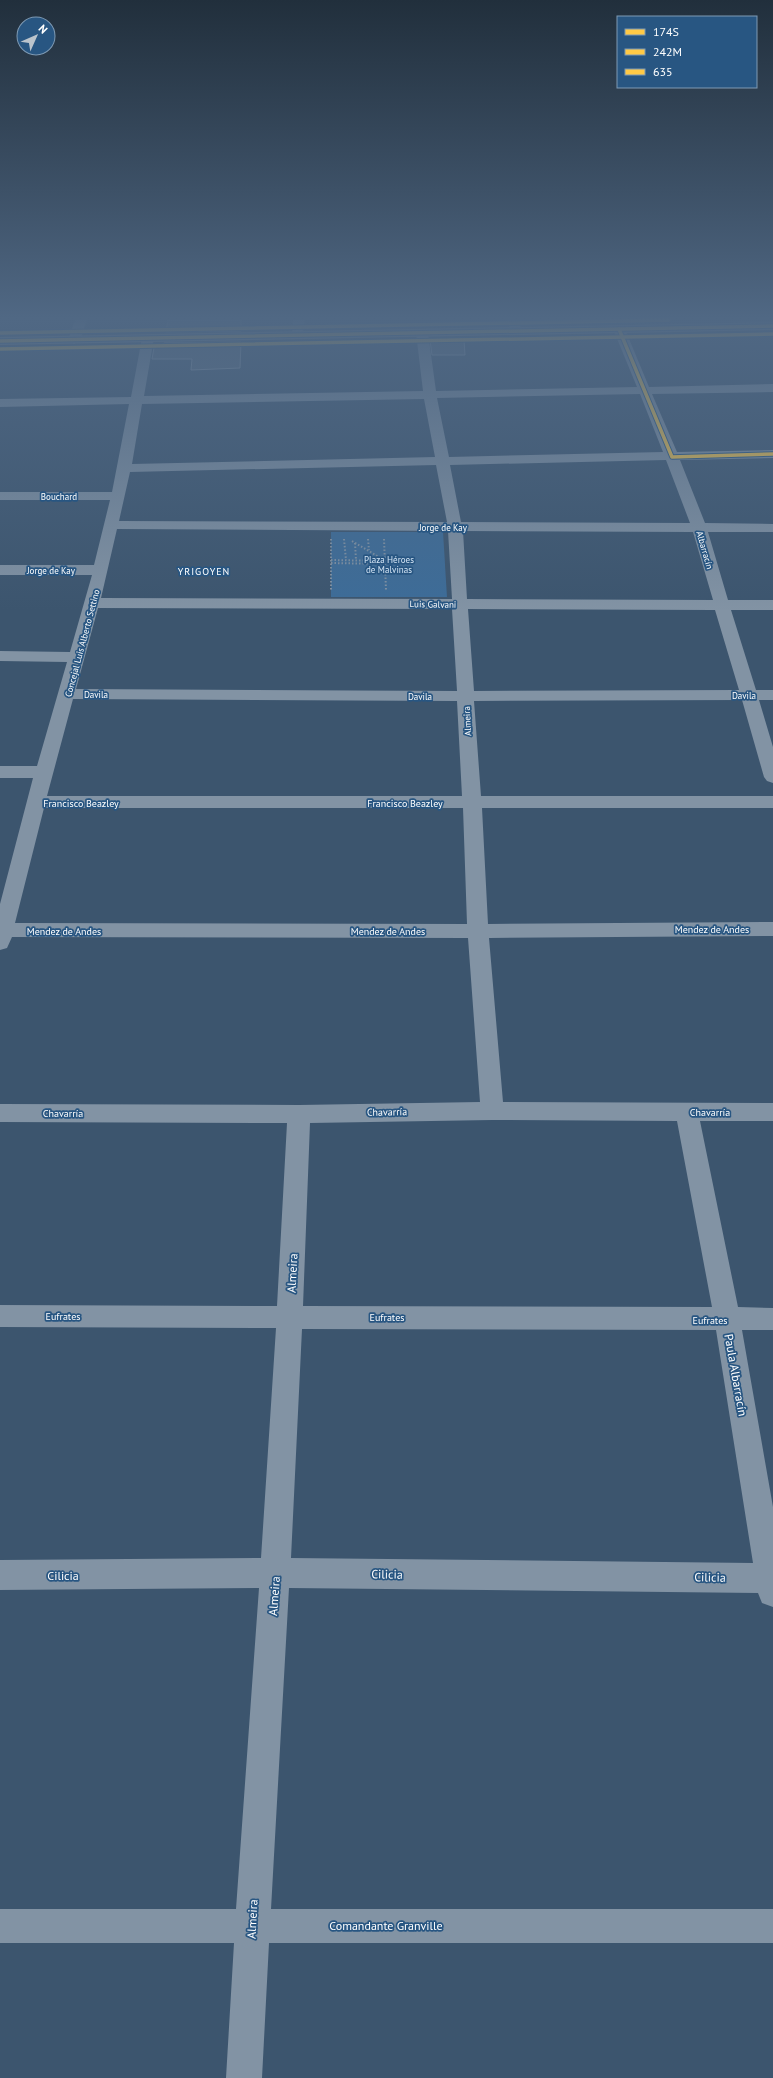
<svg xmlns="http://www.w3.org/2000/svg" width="773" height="2078" viewBox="0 0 773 2078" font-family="'PT Sans',sans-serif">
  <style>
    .green { fill: #3d6c98 }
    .building { fill: #596d81; stroke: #96a4b2 }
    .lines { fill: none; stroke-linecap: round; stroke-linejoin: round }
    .path { stroke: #8293a4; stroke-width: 2; stroke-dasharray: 1.5 2; stroke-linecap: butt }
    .minor { fill: #8293a4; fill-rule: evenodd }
    .major { fill: #8191a1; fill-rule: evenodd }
    .bus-1-casing { stroke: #285682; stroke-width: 5.5 }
    .bus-2-casing { stroke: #285682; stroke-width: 5.5 }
    .bus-3-casing { stroke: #285682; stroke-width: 5.5 }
    .bus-1 { stroke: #ffca46; stroke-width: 3.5 }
    .bus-2 { stroke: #ffca46; stroke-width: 3.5 }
    .bus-3 { stroke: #ffca46; stroke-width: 3.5 }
    .labels { text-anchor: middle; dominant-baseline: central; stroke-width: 3.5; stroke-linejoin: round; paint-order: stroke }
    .far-street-label { font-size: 9px; fill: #fff; stroke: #285682 }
    .far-park-label { font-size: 9px; fill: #d4e5f5; stroke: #285682 }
    .far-quarter-label { font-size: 10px; letter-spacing: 1px; fill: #fff; stroke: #285682 }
    .street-label { font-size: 10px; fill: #fff; stroke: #285682 }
    .near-street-label { font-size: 12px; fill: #fff; stroke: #285682 }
  </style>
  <rect width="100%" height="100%" fill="#3c556e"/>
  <path class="green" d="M331 532H443L447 597H331Z"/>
  <g class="building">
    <path d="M168 320H241V331L166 332Z"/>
    <path d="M430 340H464L465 355H432Z"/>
    <path d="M241 342 240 368 191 370 192 359H152L154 348 164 345V343Z"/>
  </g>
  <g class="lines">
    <g class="path">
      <path d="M331 539V590"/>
      <path d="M344 539 346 560"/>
      <path d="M368 539 369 550"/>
      <path d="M384 539 386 590"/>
      <path d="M352 541 384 560"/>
      <path d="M355 543 356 560"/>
      <path d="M331 560 385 561"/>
      <path d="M331 563 385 564"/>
    </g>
    <g class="minor">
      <path d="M75 320H87L80 340 74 344 68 340Z"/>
      <path d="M293 320H305L302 338H294L292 335Z"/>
      <path d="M508 320H520L521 331 519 334H511Z"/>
      <path d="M619 325 625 329 649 387 773 384V392L652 394 677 452 773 450V458L680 460 705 523 773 524V532H708L728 600H773V610H731L756 690H773V700H759L773 747V783L767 781 764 777 742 700 474 701 481 796H773V808H482L488 924 773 922V936L489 938 503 1102 773 1103V1121H700L738 1307 773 1308V1330H742L773 1507V1607L762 1603 758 1593 289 1588 271 1909H773V1943H269L262 2078H226L234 1943H0V1909H236L259 1588 0 1590V1560L261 1558 276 1328 0 1327V1305L277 1306 287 1123 0 1122V1104L299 1105 480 1102 468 938 12 937 7 948 0 950V904L33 778H0V766H37L67 662 0 661V651L70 652 92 575H0V565H94L110 500H0V492H112L129 404 0 407V399L131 397 142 338 148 334 154 338 144 396 423 391 416 333 422 329 428 333 436 391 637 387 613 329ZM640 394 663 452 449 457 437 398ZM424 399 435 457 132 464 142 404ZM666 460 690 523 461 522 450 465ZM436 465 447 522 119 521 130 472ZM117 529 448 531 452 599 101 598ZM463 531 693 532 713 600 467 599ZM98 608 452 609 457 691 76 689ZM468 609 715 610 739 690 474 691ZM73 699 457 701 462 796H47ZM44 808H463L467 924 15 923ZM492 1120 677 1121 712 1307 303 1306 310 1123ZM302 1329 716 1330 753 1563 291 1558Z"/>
    </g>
    <path class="major" d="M773 322V330L0 345V337Z"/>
    <defs>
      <g id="bus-1">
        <path d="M619 329 672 457 773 454"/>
        <path d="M0 341 773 326"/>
      </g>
      <path id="bus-2" d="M0 349 773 334"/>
      <path id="bus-3" d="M0 333 669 320"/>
    </defs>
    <use href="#bus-1" class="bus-1-casing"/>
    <use href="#bus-2" class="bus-2-casing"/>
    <use href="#bus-3" class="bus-3-casing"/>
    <use href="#bus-1" class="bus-1"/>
    <use href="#bus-2" class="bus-2"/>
    <use href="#bus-3" class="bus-3"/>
  </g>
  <linearGradient id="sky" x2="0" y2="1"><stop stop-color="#212f3c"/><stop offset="0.52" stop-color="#506884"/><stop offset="1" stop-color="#506884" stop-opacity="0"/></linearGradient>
  <rect width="773" height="611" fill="url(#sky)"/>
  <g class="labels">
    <g class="far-street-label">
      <text x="59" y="496">Bouchard</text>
      <text x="443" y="527">Jorge de Kay</text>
      <text transform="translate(705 550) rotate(74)">Albarracín</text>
      <text x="51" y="570">Jorge de Kay</text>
      <text transform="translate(433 604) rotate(1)">Luis Galvani</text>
      <text transform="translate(82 643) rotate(-75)">Concejal Luis Alberto Settino</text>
      <text x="96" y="694">Davila</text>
      <text x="744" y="695">Davila</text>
      <text x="420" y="696">Davila</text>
      <text transform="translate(467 721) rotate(-93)">Almeira</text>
    </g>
    <g class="far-park-label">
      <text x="389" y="559">Plaza Héroes<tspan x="389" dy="10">de Malvinas</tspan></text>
    </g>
    <g class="far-quarter-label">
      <text x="204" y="571">YRIGOYEN</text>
    </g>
    <g class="street-label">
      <text x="81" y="803">Francisco Beazley</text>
      <text x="405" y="803">Francisco Beazley</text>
      <text x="712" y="929">Mendez de Andes</text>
      <text x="64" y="931">Mendez de Andes</text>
      <text x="388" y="931">Mendez de Andes</text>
      <text transform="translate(387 1112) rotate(-1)">Chavarría</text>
      <text x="710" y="1112">Chavarría</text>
      <text x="63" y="1113">Chavarría</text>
      <text x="63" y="1316">Eufrates</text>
      <text x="387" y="1317">Eufrates</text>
      <text x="710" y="1320">Eufrates</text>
    </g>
    <g class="near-street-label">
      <text transform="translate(292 1273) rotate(-87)">Almeira</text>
      <text transform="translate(736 1375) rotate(80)">Paula Albarracín</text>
      <text transform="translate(387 1574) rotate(1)">Cilicia</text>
      <text x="63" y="1575">Cilicia</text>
      <text transform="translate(710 1577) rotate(1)">Cilicia</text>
      <text transform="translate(274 1596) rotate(-86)">Almeira</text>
      <text transform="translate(252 1919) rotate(-87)">Almeira</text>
      <text x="386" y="1925">Comandante Granville</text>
    </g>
  </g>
  <rect x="617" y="16" width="140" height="72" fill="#285682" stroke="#7e9ab4"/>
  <rect x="625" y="29" width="20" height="6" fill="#ffca46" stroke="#7e9ab4"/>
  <text x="653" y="36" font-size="12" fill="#ffffff">174S</text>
  <rect x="625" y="49" width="20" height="6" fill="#ffca46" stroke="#7e9ab4"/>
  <text x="653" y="56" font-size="12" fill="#ffffff">242M</text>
  <rect x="625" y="69" width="20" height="6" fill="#ffca46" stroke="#7e9ab4"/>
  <text x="653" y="76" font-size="12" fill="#ffffff">635</text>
  <g transform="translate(36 36) rotate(45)"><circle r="19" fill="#285682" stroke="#7e9ab4"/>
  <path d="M0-3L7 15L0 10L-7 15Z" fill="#bbc4cc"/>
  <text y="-6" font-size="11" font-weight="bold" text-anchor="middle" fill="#ffffff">N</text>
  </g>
</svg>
